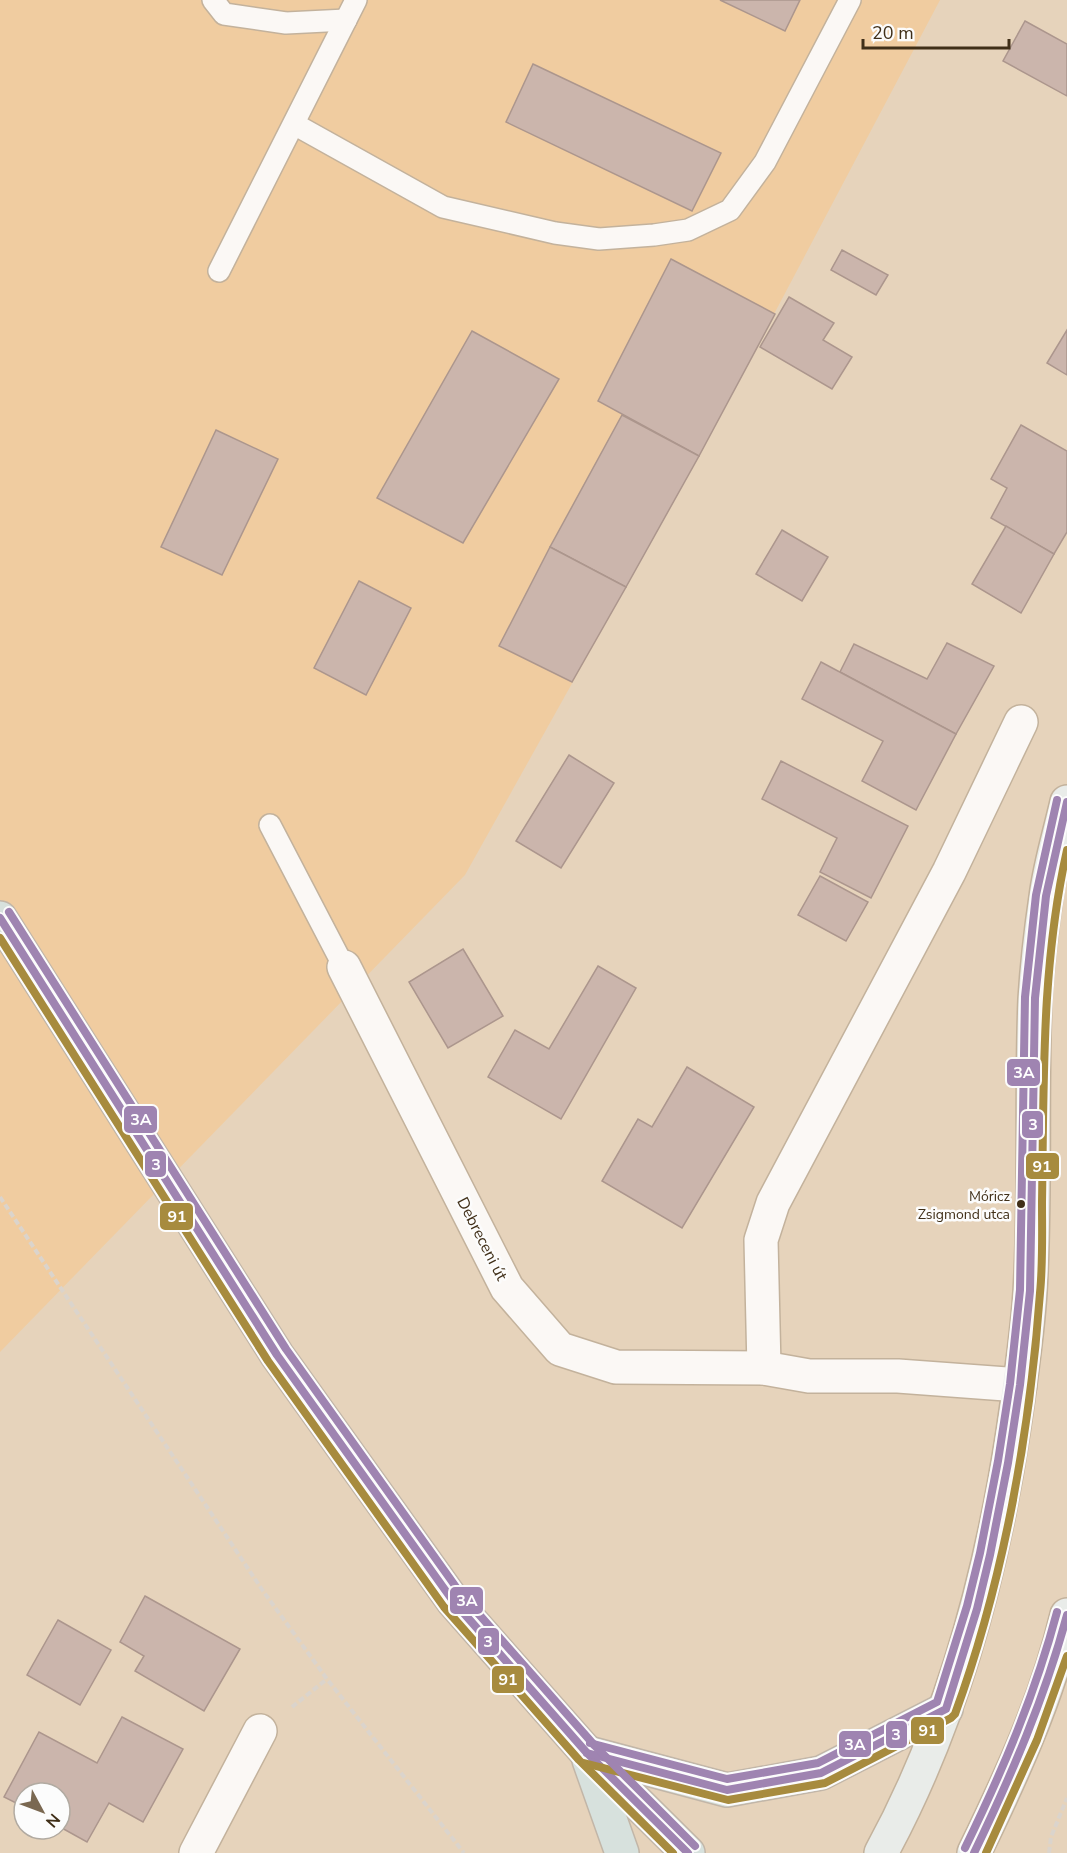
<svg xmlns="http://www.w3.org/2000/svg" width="1067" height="1853" viewBox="0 0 1067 1853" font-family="'Nunito Sans',sans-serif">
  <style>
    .built { fill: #f0cca0 }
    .building { fill: #cbb5ac; stroke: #ac968d; stroke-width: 1.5 }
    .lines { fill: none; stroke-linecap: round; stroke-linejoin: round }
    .lane-casing { stroke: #c3b29c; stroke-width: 24 }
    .street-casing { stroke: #c3b29c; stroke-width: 36 }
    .secondary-casing { stroke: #c3b29c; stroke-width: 36 }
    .primary-casing { stroke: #c2b6a8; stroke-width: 36 }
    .path { stroke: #dbd4cc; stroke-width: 4; stroke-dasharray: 6 3; stroke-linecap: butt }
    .lane { stroke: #fbf8f5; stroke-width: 21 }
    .street { stroke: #fbf8f5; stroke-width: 33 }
    .secondary { stroke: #e9ece9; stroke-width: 33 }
    .primary { stroke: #d7e1dd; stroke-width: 33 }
    .bus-1-casing { stroke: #fcfcfc; stroke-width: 12 }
    .bus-2-casing { stroke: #fcfcfc; stroke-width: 12 }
    .bus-3-casing { stroke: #fcfcfc; stroke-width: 12 }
    .bus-1 { stroke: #9f84b1; stroke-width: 8 }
    .bus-2 { stroke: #a78b3e; stroke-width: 8 }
    .bus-3 { stroke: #9f84b1; stroke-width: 8 }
    .bus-dot { fill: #402f18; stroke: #fcfcfc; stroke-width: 2 }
    .labels { text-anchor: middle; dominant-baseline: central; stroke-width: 5; stroke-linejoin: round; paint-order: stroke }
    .bus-label { font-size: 14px; fill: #402f18; stroke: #fcfcfc; text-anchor: end }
    .street-label { font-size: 16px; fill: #402f18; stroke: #fcfcfc }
    .line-badge { stroke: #fcfcfc; stroke-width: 2 }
    .badge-label { font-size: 16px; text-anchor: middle; font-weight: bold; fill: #fff }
  </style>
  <rect width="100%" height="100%" fill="#e6d3bb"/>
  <path class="built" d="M0 0H940L699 456 465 875 0 1352Z"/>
  <g class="building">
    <path d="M720 0H800L785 31Z"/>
    <path d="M1025 21 1067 44V96L1003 61Z"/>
    <path d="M533 64 721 153 692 211 506 122Z"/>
    <path d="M842 250 888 275 876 295 831 270Z"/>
    <path d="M671 259 775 314 699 456 598 401Z"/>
    <path d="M789 297 834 323 823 340 852 357 832 389 760 347Z"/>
    <path d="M1067 330V375L1047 363Z"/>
    <path d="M472 331 559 379 463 543 377 498Z"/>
    <path d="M622 415 699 456 626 587 550 547Z"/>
    <path d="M1021 425 1067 451V532L1054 554 991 518 1007 488 991 479Z"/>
    <path d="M216 430 278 459 222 575 161 547Z"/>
    <path d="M1006 526 1054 554 1021 613 972 584Z"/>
    <path d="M782 530 828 557 802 601 756 574Z"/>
    <path d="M550 547 626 587 572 682 499 646Z"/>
    <path d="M359 581 411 608 366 695 314 668Z"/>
    <path d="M947 643 994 666 956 734 840 672 854 644 927 679Z"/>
    <path d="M821 662 956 734 916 810 862 781 883 741 802 699Z"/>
    <path d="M569 755 614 783 561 868 516 841Z"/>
    <path d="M781 761 908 826 871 898 820 872 837 838 762 799Z"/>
    <path d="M820 876 868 902 846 941 798 915Z"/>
    <path d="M463 949 503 1016 448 1048 409 982Z"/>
    <path d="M598 966 636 988 561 1119 488 1077 515 1030 549 1049Z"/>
    <path d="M687 1067 754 1107 682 1228 602 1181 638 1119 652 1127Z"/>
    <path d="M145 1596 240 1649 204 1711 135 1671 144 1656 120 1642Z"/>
    <path d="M58 1620 111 1650 80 1705 27 1675Z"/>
    <path d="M122 1717 183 1749 143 1822 109 1803 87 1842 60 1827V1793H24V1807L4 1797 39 1732 97 1763Z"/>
  </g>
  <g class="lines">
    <defs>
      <g id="lane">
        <path d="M213 0 224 14 286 23 346 20"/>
        <path d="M294 124 443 207 555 233 599 239 654 235 688 230 730 210 765 162 850 0"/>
        <path d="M219 271 356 0"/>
        <path d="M270 825 344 967"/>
      </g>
      <g id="street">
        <path d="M344 967 507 1288 560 1349 616 1367 764 1368 809 1376H898L1020 1385"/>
        <path d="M764 1368 761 1240 773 1203 949 872 1021 722"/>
        <path d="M196 1853 260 1731"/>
      </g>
      <g id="secondary">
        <path d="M881 1853C952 1723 991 1577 1013 1432 1020 1385 1027 1339 1030 1292 1036 1195 1031 1097 1035 999 1037 966 1041 931 1046 897 1050 865 1060 833 1067 802"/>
        <path d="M974 1853C1011 1777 1048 1697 1067 1615"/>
      </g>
      <g id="primary">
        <path d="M0 918 277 1355 453 1601 587 1753 688 1853"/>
        <path d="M588 1753 727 1790 821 1773 946 1709"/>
        <path d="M589 1760 622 1853"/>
      </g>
    </defs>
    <use href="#lane" class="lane-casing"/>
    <use href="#street" class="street-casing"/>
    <use href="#secondary" class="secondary-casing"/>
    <use href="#primary" class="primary-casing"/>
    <g class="path">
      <path d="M0 1197 263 1591 327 1679 464 1853"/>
      <path d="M292 1707 327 1679"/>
      <path d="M1049 1853 1051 1837 1067 1798"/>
    </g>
    <use href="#lane" class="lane"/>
    <use href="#street" class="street"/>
    <use href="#secondary" class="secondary"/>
    <use href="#primary" class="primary"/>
    <defs>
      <g id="bus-1">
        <path d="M0 918 277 1355 453 1601 587 1753 688 1853"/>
        <path d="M587 1753 727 1790 821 1773 946 1709 977 1609 990 1555 1008 1463 1020 1385 1030 1291 1035 998 1046 896 1067 802"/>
        <path d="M974 1853C1011 1776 1045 1698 1067 1615"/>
      </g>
      <g id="bus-2">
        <path d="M0 938 268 1361 444 1607 579 1760 673 1853"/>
        <path d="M584 1763 728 1800 825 1783 951 1718 955 1714C1003 1583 1030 1432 1040 1293 1043 1263 1042 1232 1042 1202 1044 1084 1041 966 1067 850"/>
        <path d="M986 1853 1037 1740 1067 1656"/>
      </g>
      <g id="bus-3">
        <path d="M9 912 286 1349 461 1594 595 1746 695 1846"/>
        <path d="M590 1743 727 1779 818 1763 937 1702 967 1606 980 1553 998 1461 1010 1384 1020 1290 1025 997 1036 895 1057 800"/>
        <path d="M965 1848C1002 1772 1035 1695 1057 1612"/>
      </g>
    </defs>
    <use href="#bus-1" class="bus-1-casing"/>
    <use href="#bus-2" class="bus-2-casing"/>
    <use href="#bus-3" class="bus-3-casing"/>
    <use href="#bus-1" class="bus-1"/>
    <use href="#bus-2" class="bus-2"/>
    <use href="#bus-3" class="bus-3"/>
  </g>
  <circle class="bus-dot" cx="1021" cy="1204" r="5"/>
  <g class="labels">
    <g class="bus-label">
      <text x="1010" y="1196">Móricz<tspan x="1010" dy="18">Zsigmond utca</tspan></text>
    </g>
    <g class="street-label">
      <text transform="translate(482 1239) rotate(63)">Debreceni út</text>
    </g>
  </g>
  <g class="line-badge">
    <rect x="1006" y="1058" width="35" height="29" rx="6" fill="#9f84b1"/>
    <rect x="123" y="1105" width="35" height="29" rx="6" fill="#9f84b1"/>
    <rect x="1021" y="1110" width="23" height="29" rx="6" fill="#9f84b1"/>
    <rect x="144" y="1150" width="23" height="28" rx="6" fill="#9f84b1"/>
    <rect x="1025" y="1152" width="35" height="28" rx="6" fill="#a78b3e"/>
    <rect x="159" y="1202" width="35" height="29" rx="6" fill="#a78b3e"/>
    <rect x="449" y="1586" width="35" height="29" rx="6" fill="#9f84b1"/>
    <rect x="477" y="1627" width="23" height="29" rx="6" fill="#9f84b1"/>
    <rect x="491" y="1665" width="34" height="29" rx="6" fill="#a78b3e"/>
    <rect x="910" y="1716" width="35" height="29" rx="6" fill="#a78b3e"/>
    <rect x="885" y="1720" width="23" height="29" rx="6" fill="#9f84b1"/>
    <rect x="838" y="1730" width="34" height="28" rx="6" fill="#9f84b1"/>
  </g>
  <g class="badge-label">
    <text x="1024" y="1078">3A</text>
    <text x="141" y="1125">3A</text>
    <text x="1033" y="1130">3</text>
    <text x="156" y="1170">3</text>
    <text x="1042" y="1172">91</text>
    <text x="177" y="1222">91</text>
    <text x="467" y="1606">3A</text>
    <text x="488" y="1647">3</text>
    <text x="508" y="1685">91</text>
    <text x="928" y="1736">91</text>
    <text x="896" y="1740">3</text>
    <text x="855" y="1750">3A</text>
  </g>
  <g transform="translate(42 1811) rotate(131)"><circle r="28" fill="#fcfcfc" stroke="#b1aaa1" stroke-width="1.5"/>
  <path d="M0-4.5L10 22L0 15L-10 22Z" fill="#7a6851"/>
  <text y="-9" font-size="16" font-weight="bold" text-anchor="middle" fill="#402f18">N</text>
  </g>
  <path d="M863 39v9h146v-9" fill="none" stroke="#402f18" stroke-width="3"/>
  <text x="872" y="39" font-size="18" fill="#402f18" stroke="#fcfcfc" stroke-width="4.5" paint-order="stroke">20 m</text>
</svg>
